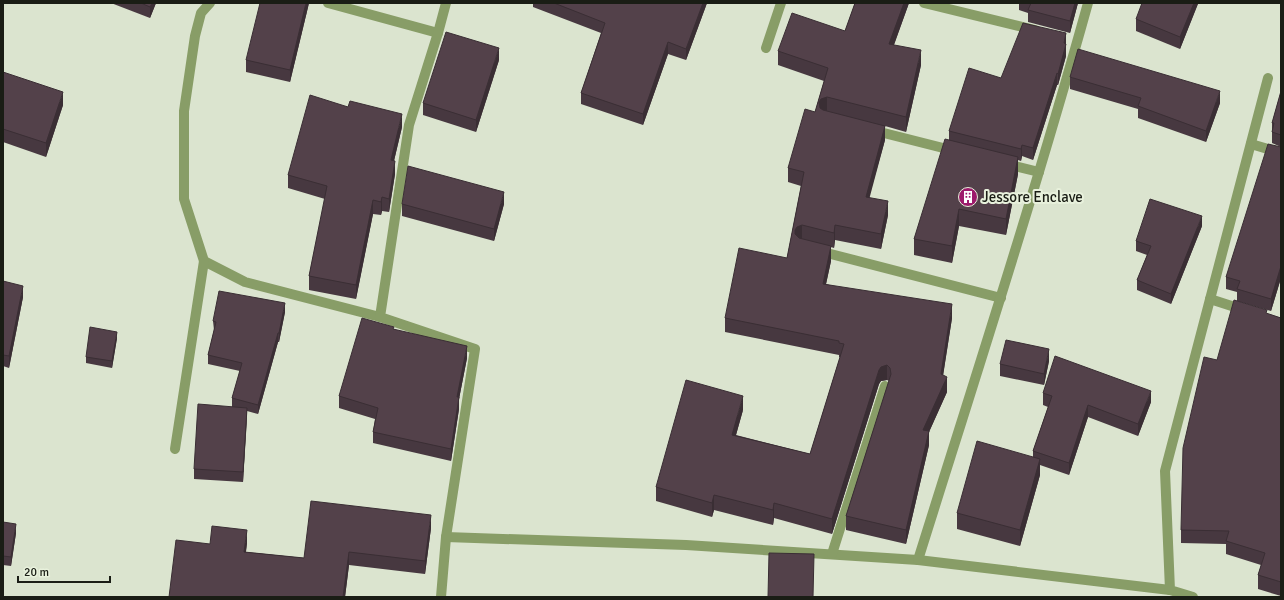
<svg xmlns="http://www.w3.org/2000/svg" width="1284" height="600" viewBox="0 0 1284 600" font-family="Signika,sans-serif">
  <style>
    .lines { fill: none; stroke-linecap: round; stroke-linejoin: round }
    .street { stroke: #889d67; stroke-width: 10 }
    .wall { fill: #473840 }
    .shaded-wall { fill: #3a2e34 }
    .building { fill: #53414a; stroke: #3a2e34 }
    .labels { text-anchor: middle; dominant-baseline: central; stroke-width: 4; stroke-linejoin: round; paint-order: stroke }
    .poi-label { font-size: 15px; fill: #1a1d15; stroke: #e8f1dc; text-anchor: start }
  </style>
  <rect width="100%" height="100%" fill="#dbe4cf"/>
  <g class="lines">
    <g class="street">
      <path d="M210 3 201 13 195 36 184 111V199L204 261 245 282 380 317"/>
      <path d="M328 3 438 33"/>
      <path d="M924 3 1035 30"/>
      <path d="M766 48 781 3"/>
      <path d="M872 130 955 151"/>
      <path d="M1251 144 1281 153"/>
      <path d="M1006 164 1039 172"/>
      <path d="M819 251 1001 298"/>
      <path d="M1210 299 1244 310"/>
      <path d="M175 449 204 261"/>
      <path d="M446 537 686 545 918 560 1170 590"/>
      <path d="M832 554 885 386"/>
      <path d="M918 560C976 375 1036 190 1088 3"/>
      <path d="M441 597 446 537 475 349 380 317 409 125 438 33 446 3"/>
      <path d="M1193 597 1170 590 1165 471 1268 78"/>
    </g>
  </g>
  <g class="wall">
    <path d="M111 3H156L150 18Z"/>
    <path d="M309 3 290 82 246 72V60Z"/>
    <path d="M533 3H707L686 60 668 54 643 125 581 104V93L601 33 533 7Z"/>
    <path d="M855 3H909L894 45 921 65 906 132 885 126V140L869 197 888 215 881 249 835 240 834 248 831 247V261L826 284 952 318 943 375 947 392 929 432V445L906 544 846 530V516L889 381 887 380 881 381 879 384 832 534 774 518 773 525 714 510 712 517 656 501V487L743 410 736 435 810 454 840 357H839V355L725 332V318L787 258 801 186 788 182V168L815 112 824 81 778 65V51L845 31Z"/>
    <path d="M1019 3H1078L1070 33 1028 22V13L1019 10Z"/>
    <path d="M1198 3 1180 49 1136 31V19Z"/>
    <path d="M1066 33V56L1058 85H1057L1033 160 1022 156 1021 161 1018 160V174L1006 235 959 226 952 263 914 255V239L949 140V131L1001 78Z"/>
    <path d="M499 60 476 132 423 115V103Z"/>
    <path d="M3 72 63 105 46 157 3 142Z"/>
    <path d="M1070 77 1220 103 1206 142 1138 118V109L1070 89Z"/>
    <path d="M1281 91V147L1272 143V123Z"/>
    <path d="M402 127 394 161 395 174 389 212 382 211 381 215 373 214 356 299 309 290V276L325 199 288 188V175Z"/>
    <path d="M1281 147V278L1271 311 1237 301V292L1226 289V277Z"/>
    <path d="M402 204H504L494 241 402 216Z"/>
    <path d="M1202 226 1171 304 1137 290V280L1147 255 1136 251V241Z"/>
    <path d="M3 281 23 297 9 368 3 366Z"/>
    <path d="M285 312 279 342H278L258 414 247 411 243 482 194 479V469L232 407V398L240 371 208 364V355L214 330 213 321Z"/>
    <path d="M1267 314 1281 318V596L1258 589V575L1261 565 1226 554V544L1181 543V530L1217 360Z"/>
    <path d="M394 329 467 358 459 399V409L451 461 373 443V432L375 419 339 408V396Z"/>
    <path d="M117 338 112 368 86 363V357Z"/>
    <path d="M1049 361 1044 385 1000 376V364Z"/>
    <path d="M1043 393 1151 402 1138 436 1088 417 1069 475 1040 465V475L1020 546 957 529V513L1033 457V451L1048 407 1043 405Z"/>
    <path d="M3 522 16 533 11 566 3 565Z"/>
    <path d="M431 528 425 574 349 565 345 597 210 544 247 543 246 552 304 558Z"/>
  </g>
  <g class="shaded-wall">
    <path d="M152 3H156L150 18V7Z"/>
    <path d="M306 3H309L290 82V70Z"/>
    <path d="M703 3H707L686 60V49Z"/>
    <path d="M904 3H909L889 58V44Z"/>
    <path d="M1075 3H1078L1070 33V21Z"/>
    <path d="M1194 3H1198V4L1180 49V37Z"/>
    <path d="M1066 33V56L1058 85V74L1064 43Z"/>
    <path d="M668 42V54L643 125V114Z"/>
    <path d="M499 48V60L476 132V120Z"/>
    <path d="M921 50V65L906 132V117Z"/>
    <path d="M1057 73V85L1033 160V148Z"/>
    <path d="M1220 91V103L1206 142V131Z"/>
    <path d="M63 92V105L46 157V143Z"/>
    <path d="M827 97V112L821 113 819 102 821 99Z"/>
    <path d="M402 114V127L391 173V160Z"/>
    <path d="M885 126V140L866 211V197Z"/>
    <path d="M1022 145V156L1021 161V149Z"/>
    <path d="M1018 157V174L1006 235V219Z"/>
    <path d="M395 161V174L389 212V199Z"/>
    <path d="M504 192V204L494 241V229Z"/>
    <path d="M382 197V211L381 215V202Z"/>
    <path d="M373 200V214L356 299V285Z"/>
    <path d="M888 201V215L881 249V234Z"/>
    <path d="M959 209V226L952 263V246Z"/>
    <path d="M1202 216V226L1171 304V294Z"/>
    <path d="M802 225V240L795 245V230L797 227Z"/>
    <path d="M835 225V240L834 248V233Z"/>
    <path d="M831 246V261L823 298V284Z"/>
    <path d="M1281 266V278L1271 311V299Z"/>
    <path d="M23 286V297L9 368V356Z"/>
    <path d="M285 303V312L279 342V333Z"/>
    <path d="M952 304V318L941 389V374Z"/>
    <path d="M117 332V338L112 368V361Z"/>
    <path d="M278 333V342L258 414V405Z"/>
    <path d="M467 346V358L459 399V409L451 461V449L457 397Z"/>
    <path d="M1049 349V361L1044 385V374Z"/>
    <path d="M887 365V380L881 381 879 384 832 534V519L879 370 881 367Z"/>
    <path d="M947 377V392L929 432V445L906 544V530L923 430Z"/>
    <path d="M1151 391V402L1138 436V424Z"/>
    <path d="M743 396V410L732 449V435Z"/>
    <path d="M1088 405V417L1069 475V463Z"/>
    <path d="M247 408V418L243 482V472Z"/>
    <path d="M1040 459V475L1020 546V530Z"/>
    <path d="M714 495V510L712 517V503Z"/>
    <path d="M774 503V518L773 525V510Z"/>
    <path d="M431 515V528L425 574V561Z"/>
    <path d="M16 524V533L11 566V557Z"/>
    <path d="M247 530V543L244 564V552Z"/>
    <path d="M349 552V565L345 597H343Z"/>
  </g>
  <g class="building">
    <path d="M141 3H152L150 7Z"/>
    <path d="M260 3H306L290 70 246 60Z"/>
    <path d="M554 3H703L686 49 668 42 643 114 581 93 605 23Z"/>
    <path d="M855 3H904L889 44 921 50 906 117 827 97 821 99 819 102 820 108 823 110 885 126 866 197 888 201 881 234 835 225 834 233 802 225 797 227 795 230V234L799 238 831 246 823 284 952 304 941 374 947 377 923 430 929 431 906 530 846 516 891 374 890 368 887 365 881 367 879 370 832 519 774 503 773 510 714 495 712 503 656 487 686 380 743 396 732 435 810 454 844 344 839 343V341L725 318 739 248 787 258 804 172 788 168 805 109 815 112 828 68 778 51 792 13 845 31Z"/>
    <path d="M1031 3H1075L1070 21 1028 10Z"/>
    <path d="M1142 3H1194L1180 37 1136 19Z"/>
    <path d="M1023 23 1066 33 1064 43 1066 44 1058 74 1057 73 1033 148 1022 145 1021 149 949 131 969 68 1001 78Z"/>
    <path d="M446 32 499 48 476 120 423 103Z"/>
    <path d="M1078 49 1220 91 1206 131 1138 106 1141 98 1070 77Z"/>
    <path d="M3 72 63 92 46 143 3 129Z"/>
    <path d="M1281 91V135L1272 132 1274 123H1272Z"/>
    <path d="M310 95 348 107 350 101 402 114 391 160 395 161 389 199 382 197 381 202 373 200 356 285 309 276 327 186 288 175Z"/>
    <path d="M945 139 1018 157 1006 219 959 209 952 246 914 239Z"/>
    <path d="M1268 144 1281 147V266L1271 299 1237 289 1240 281 1226 277Z"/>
    <path d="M408 166 504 192 494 229 402 204Z"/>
    <path d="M1150 199 1202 216 1171 294 1137 280 1151 246 1136 241Z"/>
    <path d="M3 281 23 286 9 356 3 355Z"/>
    <path d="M219 291 285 303 279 333H278L258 405 232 398 242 363 208 355 216 322 213 321Z"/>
    <path d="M1234 300 1267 310 1266 313 1281 318V582L1258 575 1265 553 1226 541 1229 531 1181 530 1183 448 1204 357 1217 360Z"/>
    <path d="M362 318 394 327 393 329 467 346 457 397H459L451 449 373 432 378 408 339 396Z"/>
    <path d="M90 327 117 332 112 361 86 357Z"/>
    <path d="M1006 340 1049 349 1044 374 1000 364Z"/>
    <path d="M1055 356 1151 391 1138 424 1088 405 1069 463 1033 451 1052 396 1043 393Z"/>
    <path d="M198 404 247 408 243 472 194 469Z"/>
    <path d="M977 441 1040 459 1020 530 957 513Z"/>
    <path d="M311 501 431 515 425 561 349 552 343 597H169L176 540 210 544 212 526 247 530 244 552 304 558Z"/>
    <path d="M3 522 16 524 11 557 3 556Z"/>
    <path d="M769 553 814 554 813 597H768Z"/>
  </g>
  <defs>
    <symbol id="building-disc" viewBox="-11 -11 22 22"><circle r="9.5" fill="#9d1a6c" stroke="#e8f1dc"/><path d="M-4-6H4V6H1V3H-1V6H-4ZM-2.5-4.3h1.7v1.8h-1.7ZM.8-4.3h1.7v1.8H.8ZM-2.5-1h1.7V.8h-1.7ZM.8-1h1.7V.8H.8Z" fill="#fff"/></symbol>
  </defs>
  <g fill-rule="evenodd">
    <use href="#building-disc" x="957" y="186" width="22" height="22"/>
  </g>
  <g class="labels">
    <g class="poi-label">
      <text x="982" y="197">Jessore Enclave</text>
    </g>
  </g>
  <rect width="1284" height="600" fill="none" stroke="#1a1d15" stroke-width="8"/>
  <path d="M18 576v6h92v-6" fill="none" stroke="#1a1d15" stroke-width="2"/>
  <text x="24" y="576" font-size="12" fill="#1a1d15" stroke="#e8f1dc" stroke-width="3" paint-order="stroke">20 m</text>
</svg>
